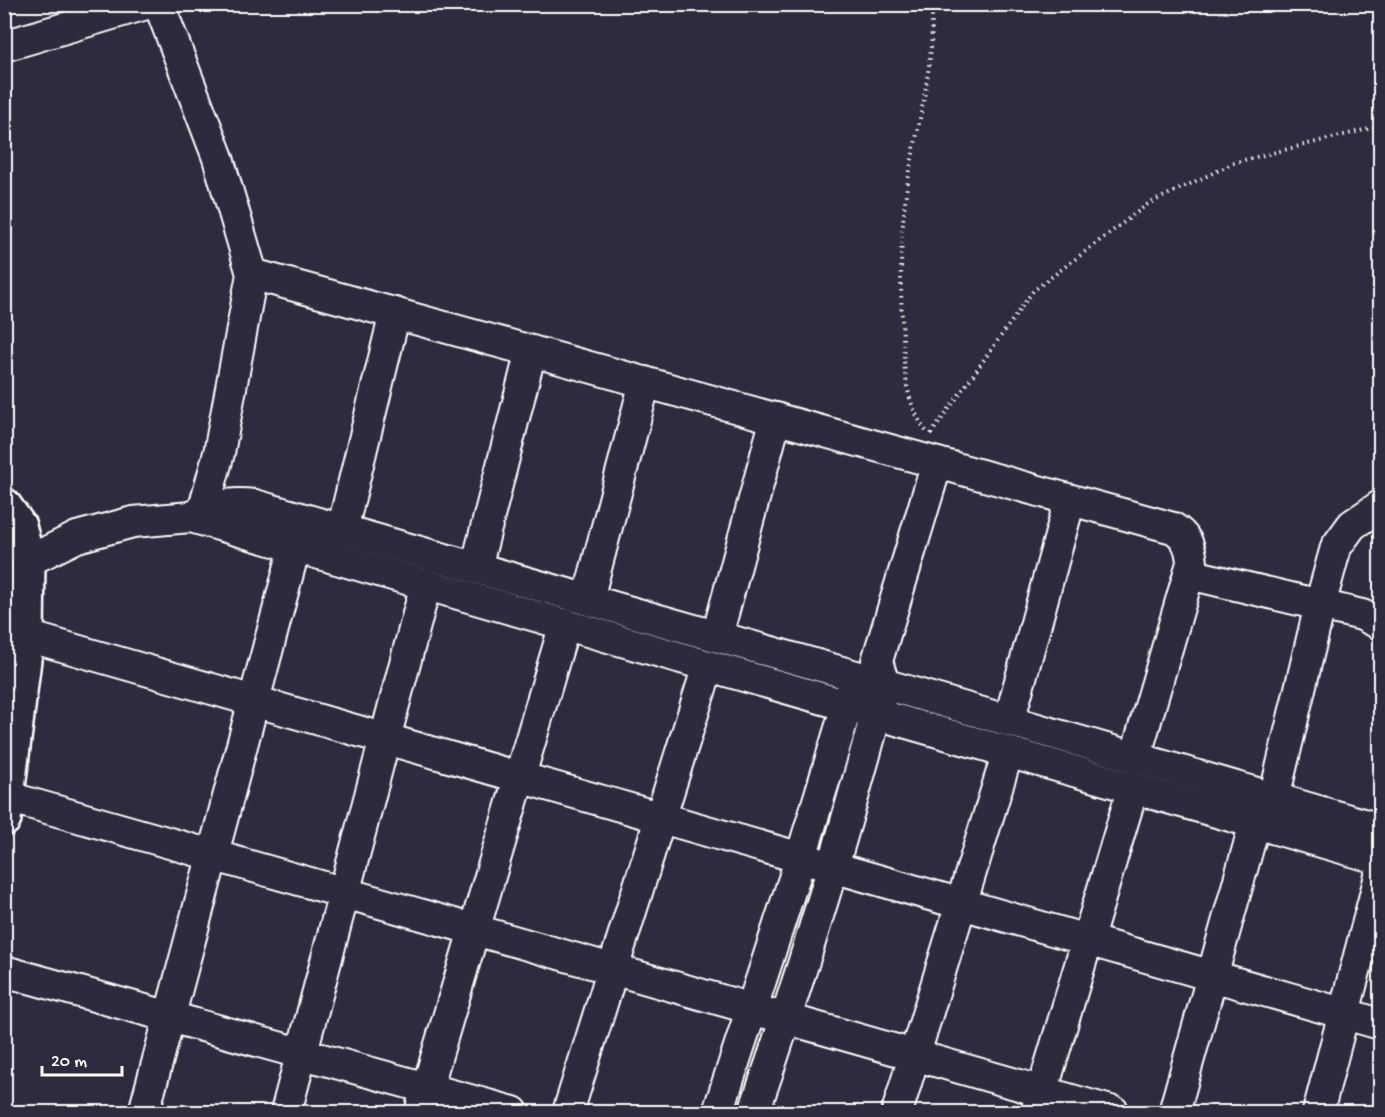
<svg xmlns="http://www.w3.org/2000/svg" width="1385" height="1117" viewBox="0 0 1385 1117" font-family="'Gochi Hand',sans-serif">
  <style>
    .lines { fill: none; stroke-linecap: round; stroke-linejoin: round }
    .minor-casing { stroke: #fff; stroke-width: 34 }
    .tertiary-casing { stroke: #fff; stroke-width: 38 }
    .path { stroke: #fff; stroke-width: 4; stroke-dasharray: 1.5 4.5; stroke-linecap: butt }
    .minor { stroke: #2f2a3d; stroke-width: 30 }
    .tertiary { stroke: #2f2a3d; stroke-width: 33 }
  </style>
  <rect width="100%" height="100%" fill="#2f2a3d"/>
  <filter id="ink" filterUnits="userSpaceOnUse"><feTurbulence type="fractalNoise" baseFrequency=".0167" numOctaves="2"/><feDisplacementMap in="SourceGraphic" scale="12" xChannelSelector="R" yChannelSelector="G"/><feConvolveMatrix kernelMatrix="1 2 1 2 8 2 1 2 1" color-interpolation-filters="sRGB"/></filter>
  <g filter="url(#ink)">
    <g class="lines">
      <defs>
        <g id="minor">
          <path d="M159 4 218 158 252 274 219 453 201 519"/>
          <path d="M4 46 146 4"/>
          <path d="M252 274 1173 528C1187 536 1191 548 1192 563L1135 758"/>
          <path d="M191 517C215 505 229 502 255 505L856 676 1380 829"/>
          <path d="M342 530 395 313"/>
          <path d="M28 561 77 537 133 522 191 517 1380 859"/>
          <path d="M476 568 531 351"/>
          <path d="M1189 574 1362 615 1380 624"/>
          <path d="M588 599 645 382"/>
          <path d="M4 634 27 636 1380 1024"/>
          <path d="M717 636 776 418"/>
          <path d="M1009 721 1070 500"/>
          <path d="M8 797 1114 1112"/>
          <path d="M1274 798 1320 605 1336 547 1352 525 1380 506"/>
          <path d="M4 971 513 1112"/>
          <path d="M144 1112 295 547"/>
          <path d="M286 1112 426 584"/>
          <path d="M420 1112 565 624"/>
          <path d="M568 1112 708 666"/>
          <path d="M718 1112 801 857 853 686"/>
          <path d="M754 1112C803 971 846 829 884 684L877 661 937 463"/>
          <path d="M897 1112 1008 752"/>
          <path d="M1036 1112 1133 788"/>
          <path d="M1174 1112 1255 823"/>
          <path d="M1318 1112 1380 876"/>
        </g>
        <path id="tertiary" d="M4 505 19 526 28 561 27 636 4 819"/>
      </defs>
      <use href="#minor" class="minor-casing"/>
      <use href="#tertiary" class="tertiary-casing"/>
      <g class="path">
        <path d="M926 431C905 402 904 371 903 336 900 288 900 241 906 194 913 145 927 96 931 46 932 32 932 18 932 4"/>
        <path d="M931 434 1033 291 1148 204 1236 162 1380 126"/>
      </g>
      <use href="#minor" class="minor"/>
      <use href="#tertiary" class="tertiary"/>
    </g>
  </g>
  <rect width="1385" height="1117" fill="none" stroke="#2f2a3d" stroke-width="24"/>
  <rect x="12" y="12" width="1361" height="1093" fill="none" stroke="#fff" stroke-width="2" filter="url(#ink)"/>
  <path d="M42 1066v9h80v-9" fill="none" stroke="#ffffff" stroke-width="3"/>
  <text x="51" y="1066" font-size="18" fill="#ffffff" stroke="#2f2a3d" stroke-width="4.5" paint-order="stroke">20 m</text>
</svg>
